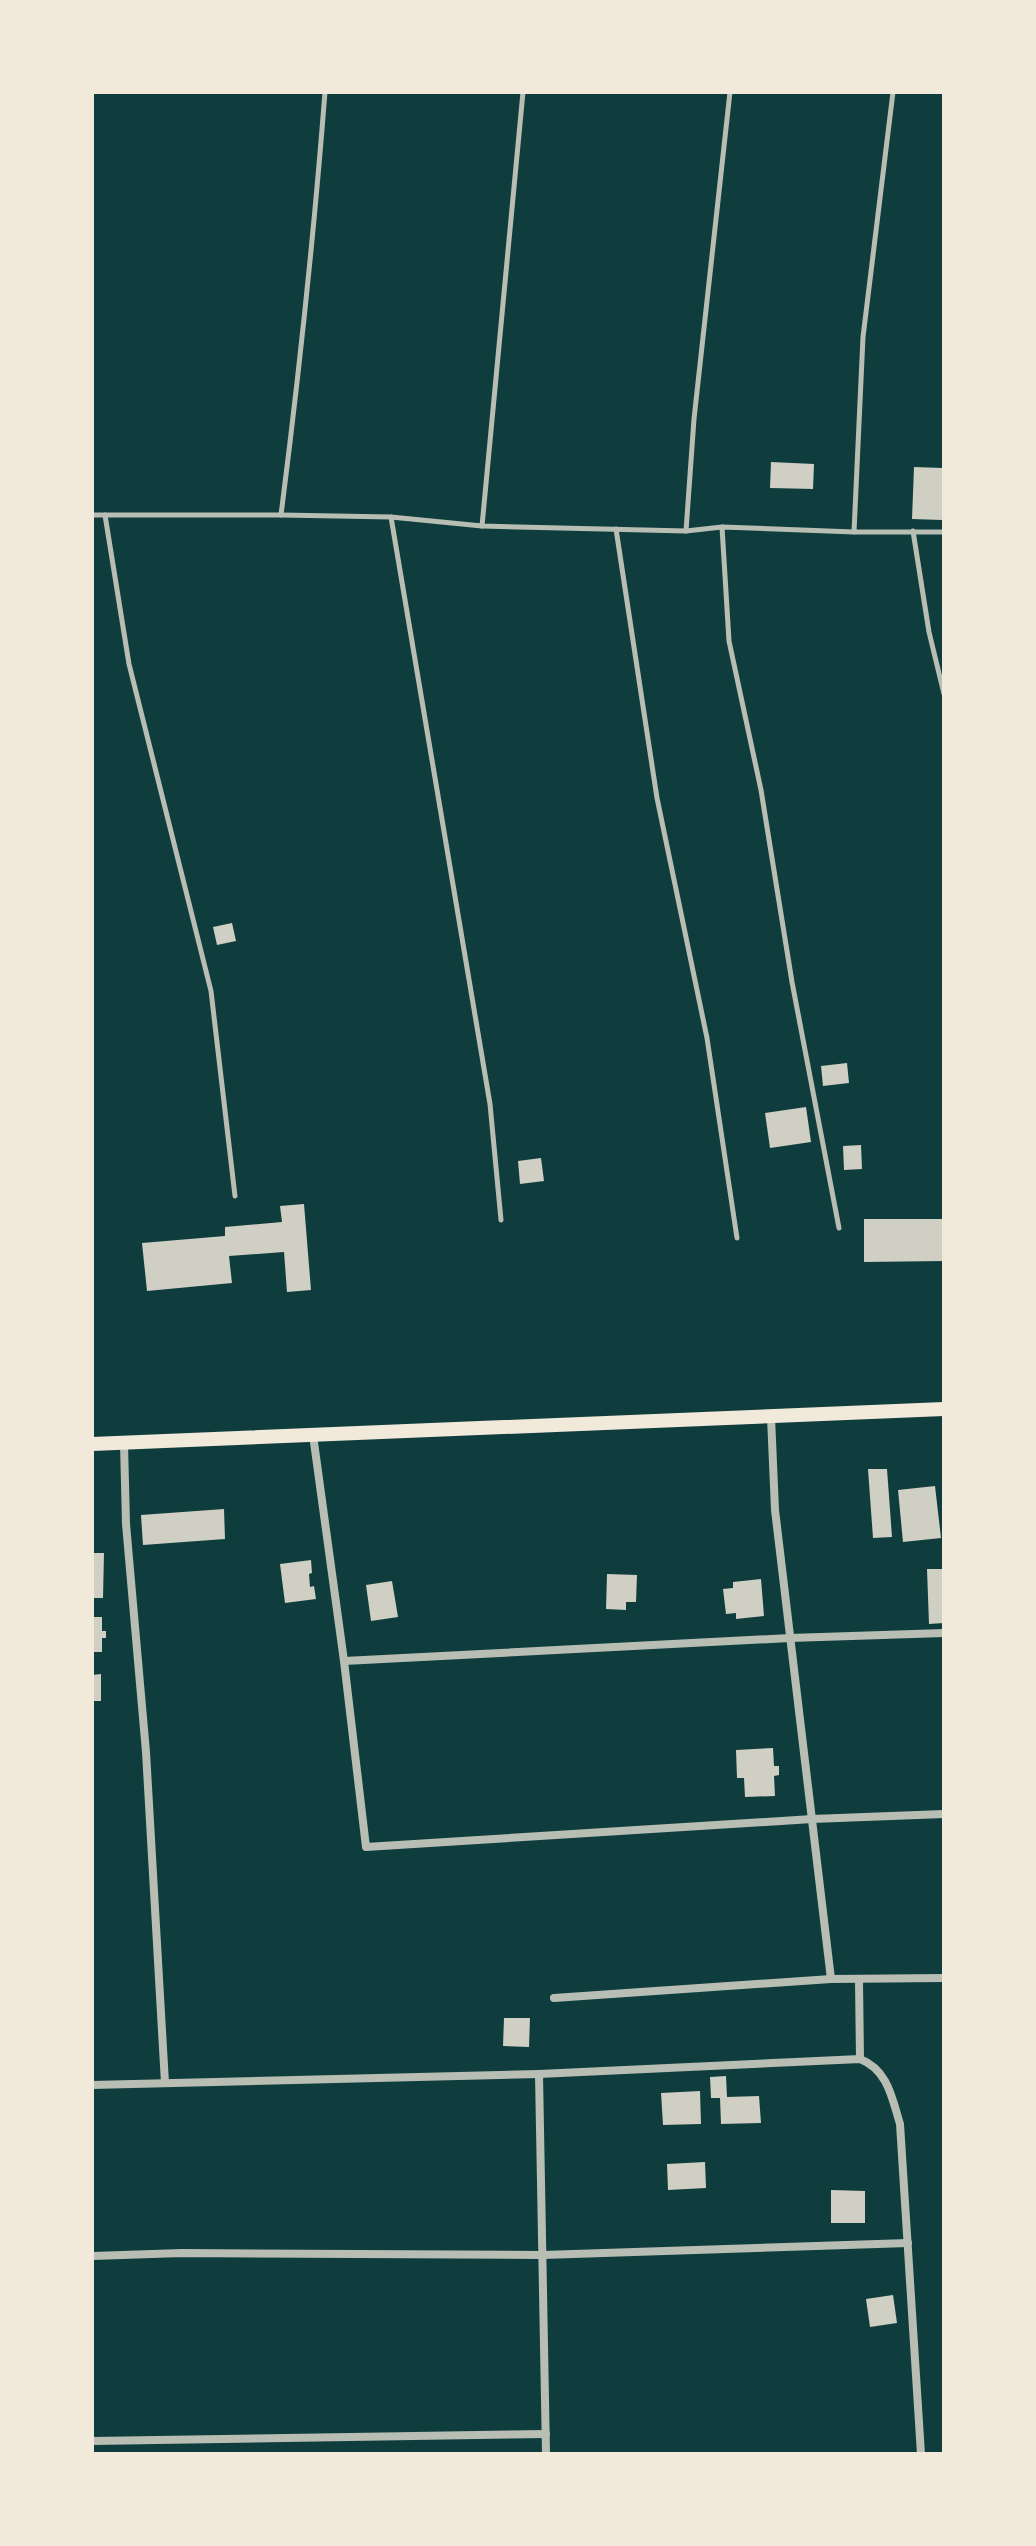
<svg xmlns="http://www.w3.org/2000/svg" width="1036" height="2546" viewBox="0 0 1036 2546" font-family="'Noto Sans',sans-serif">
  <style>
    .building { fill: #cfcfc3 }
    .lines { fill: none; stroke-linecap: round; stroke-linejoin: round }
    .service { stroke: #b8beb3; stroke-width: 5 }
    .minor { stroke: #b8beb3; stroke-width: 8 }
    .secondary { stroke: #f1e9da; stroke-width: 14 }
  </style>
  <rect width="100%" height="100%" fill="#0f3d3e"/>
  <g class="building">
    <path d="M771 462 814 464 813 489 770 488Z"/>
    <path d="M914 467 943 468 942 520 912 519Z"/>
    <path d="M232 923 236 941 217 945 213 927Z"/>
    <path d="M847 1063 849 1083 823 1086 821 1066Z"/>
    <path d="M806 1107 811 1142 770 1148 765 1113Z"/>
    <path d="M861 1145 862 1169 844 1170 843 1146Z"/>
    <path d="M541 1158 544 1181 520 1184 518 1161Z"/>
    <path d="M304 1204 311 1290 287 1292 284 1252 229 1256 232 1283 147 1291 142 1243 225 1236V1227L282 1222 280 1206Z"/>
    <path d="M864 1219H944V1261L864 1262Z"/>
    <path d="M868 1469H887L892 1537 873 1538Z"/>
    <path d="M935 1486 941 1538 903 1542 898 1490Z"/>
    <path d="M224 1509 225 1539 143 1545 141 1515Z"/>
    <path d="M92 1553H104L103 1598H92Z"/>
    <path d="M311 1560 312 1573 309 1574 310 1587 314 1586 316 1599 285 1603 280 1564Z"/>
    <path d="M927 1569H944V1623L929 1624Z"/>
    <path d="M607 1574 637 1575 636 1602H626V1610L606 1609Z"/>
    <path d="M761 1579 764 1616 736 1619V1613L726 1614 723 1589 733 1588V1582Z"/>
    <path d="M392 1581 398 1617 371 1621 366 1585Z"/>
    <path d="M92 1617H102V1631H106V1638H102V1652H92Z"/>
    <path d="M101 1674V1701H92V1675Z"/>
    <path d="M773 1748 774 1766H779V1775L774 1776 775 1796 745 1797 744 1778H737L736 1750Z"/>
    <path d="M504 2018H530L529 2047 503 2046Z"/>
    <path d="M726 2076 727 2097 759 2096 761 2123 721 2124 720 2098H711L710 2077Z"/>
    <path d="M700 2091 701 2124 663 2125 661 2093Z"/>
    <path d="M705 2162 706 2188 668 2190 667 2164Z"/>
    <path d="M831 2190 865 2191V2223H831Z"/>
    <path d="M893 2295 897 2323 870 2327 866 2299Z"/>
  </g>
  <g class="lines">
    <g class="service">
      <path d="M92 515H281L391 517 482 526 686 531 722 527 854 532H944"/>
      <path d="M105 515 129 664 211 991 235 1196"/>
      <path d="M281 515C299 374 314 234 325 92"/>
      <path d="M391 517 490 1104 501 1220"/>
      <path d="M482 526 523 92"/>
      <path d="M722 527 729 641 761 790 792 982 839 1228"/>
      <path d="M616 529 657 798 707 1038 737 1238"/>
      <path d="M686 531 694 419 730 92"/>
      <path d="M913 531 929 632 944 694"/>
      <path d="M854 532 863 337 893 92"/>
    </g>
    <g class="minor">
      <path d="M771 1417 775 1510 831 1979"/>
      <path d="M313 1435 344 1661 366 1847 812 1819 944 1814"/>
      <path d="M124 1443 126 1524 146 1752 165 2083"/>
      <path d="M344 1661 790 1638 944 1633"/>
      <path d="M859 1981 860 2059"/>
      <path d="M554 1998 831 1979 944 1978"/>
      <path d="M539 2074 546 2454"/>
      <path d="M92 2085 539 2074 860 2059C888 2070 892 2098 900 2124L921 2454"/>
      <path d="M92 2256 182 2253 543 2255 908 2243"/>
      <path d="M92 2441 546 2434"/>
    </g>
    <path class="secondary" d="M92 1444 944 1409"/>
  </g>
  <rect width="1036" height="2546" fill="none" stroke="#f1e9da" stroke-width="188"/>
</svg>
